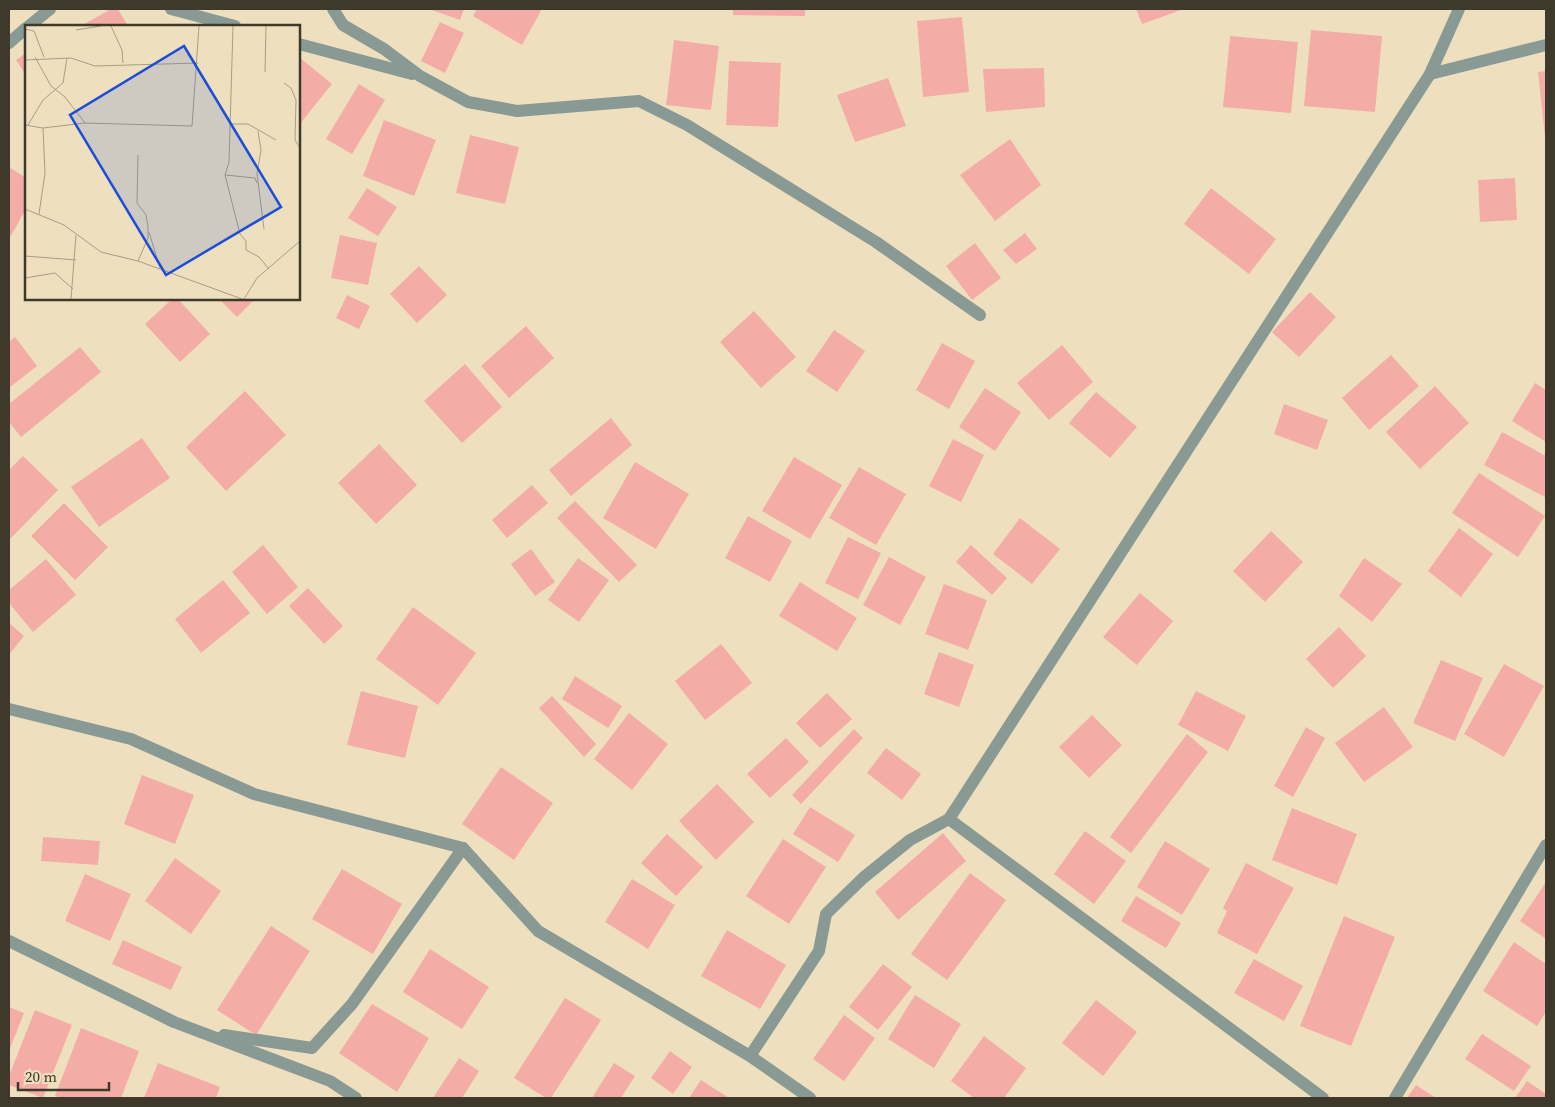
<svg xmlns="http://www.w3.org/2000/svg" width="1555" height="1107" viewBox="0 0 1555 1107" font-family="'Source Serif 4',serif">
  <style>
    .building { fill: #f4aca7 }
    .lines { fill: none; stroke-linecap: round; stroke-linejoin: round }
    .minor { stroke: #899a94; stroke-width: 12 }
    .inset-road { fill: none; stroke: #a89d84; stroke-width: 1 }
    .view { fill: #1d4ed8; fill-opacity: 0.15; stroke: #1d4ed8; stroke-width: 2.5 }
    .inset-edge { fill: none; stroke: #3e392b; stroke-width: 2.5 }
  </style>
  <rect width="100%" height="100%" fill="#eee0bf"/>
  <g class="building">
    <path d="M111 9H118L128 26H81Z"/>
    <path d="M429 9H464L460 20Z"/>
    <path d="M477 9H542L522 45 473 16Z"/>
    <path d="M733 9H805V16L733 15Z"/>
    <path d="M1136 9H1184L1142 24Z"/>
    <path d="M962 17 969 92 923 97 917 21Z"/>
    <path d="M440 22 464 33 445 73 421 61Z"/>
    <path d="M1311 30 1382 36 1375 112 1304 106Z"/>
    <path d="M1230 36 1298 42 1291 113 1223 107Z"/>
    <path d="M674 40 719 46 711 110 666 105Z"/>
    <path d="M26 53V75L16 60Z"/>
    <path d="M299 57 332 84 299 125Z"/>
    <path d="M729 61 781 63 778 127 726 125Z"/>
    <path d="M1044 68 1045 107 986 112 983 69Z"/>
    <path d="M1546 71V137H1545L1538 72Z"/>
    <path d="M888 78 906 126 855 142 837 95Z"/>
    <path d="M359 84 385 100 352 154 326 139Z"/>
    <path d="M384 120 436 140 414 196 363 176Z"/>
    <path d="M470 135 519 147 505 204 456 193Z"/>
    <path d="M1010 139 1041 185 995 221 960 175Z"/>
    <path d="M9 167 26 178V209L9 239Z"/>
    <path d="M1515 178 1517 220 1480 222 1478 180Z"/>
    <path d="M367 188 397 207 378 236 348 218Z"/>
    <path d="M1211 188 1276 239 1249 274 1184 224Z"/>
    <path d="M1025 233 1037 249 1016 264 1003 250Z"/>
    <path d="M340 235 377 243 368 285 331 278Z"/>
    <path d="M975 243 1001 278 972 300 946 266Z"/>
    <path d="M419 266 447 295 417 323 390 294Z"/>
    <path d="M1310 292 1336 317 1299 357 1272 332Z"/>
    <path d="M347 295 370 306 359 329 336 318Z"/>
    <path d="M172 299H178L210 334 180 362 145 324Z"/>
    <path d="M219 299H255L237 317Z"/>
    <path d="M754 311 796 357 761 388 720 342Z"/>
    <path d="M526 326 554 358 509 398 481 366Z"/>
    <path d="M834 330 865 351 837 392 806 371Z"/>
    <path d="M15 337 37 366 9 388V342Z"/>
    <path d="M942 343 975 361 949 409 916 390Z"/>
    <path d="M1062 345 1093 382 1049 420 1017 383Z"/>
    <path d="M80 347 101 372 21 437 9 422V404Z"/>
    <path d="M1391 355 1419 386 1369 430 1342 398Z"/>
    <path d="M465 364 502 407 462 443 424 401Z"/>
    <path d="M1535 383 1546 390V442L1512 421Z"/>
    <path d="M1435 386 1469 423 1420 469 1386 432Z"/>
    <path d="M985 388 1021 412 995 451 959 427Z"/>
    <path d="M245 391 286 435 226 491 186 447Z"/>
    <path d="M1096 392 1137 427 1110 458 1069 423Z"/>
    <path d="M1284 404 1328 420 1317 450 1274 434Z"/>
    <path d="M611 418 632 445 571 496 549 470Z"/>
    <path d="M1502 432 1546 456 1545 497 1484 465Z"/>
    <path d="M142 438 170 478 99 527 71 487Z"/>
    <path d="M953 439 984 455 961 502 929 486Z"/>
    <path d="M379 444 417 485 376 524 338 483Z"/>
    <path d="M23 456 58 490 10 539 9 470Z"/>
    <path d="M794 457 842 485 810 539 762 511Z"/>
    <path d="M635 462 689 494 656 549 603 518Z"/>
    <path d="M859 467 906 494 876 545 829 518Z"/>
    <path d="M1479 473 1545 516 1518 557 1452 513Z"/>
    <path d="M532 485 548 503 507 538 492 520Z"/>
    <path d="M575 501 637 565 619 582 557 518Z"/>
    <path d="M64 503 108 547 75 580 31 536Z"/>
    <path d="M748 516 792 541 770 582 725 558Z"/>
    <path d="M1020 518 1060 549 1032 584 993 554Z"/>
    <path d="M1459 528 1493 554 1461 597 1428 571Z"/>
    <path d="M1271 531 1303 562 1265 602 1233 571Z"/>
    <path d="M848 537 881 553 858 599 825 583Z"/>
    <path d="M263 545 298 587 267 614 232 572Z"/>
    <path d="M971 545 1007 578 992 595 956 562Z"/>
    <path d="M531 549 555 582 535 596 511 564Z"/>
    <path d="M889 557 926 577 900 625 863 605Z"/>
    <path d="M578 558 609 580 579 622 548 600Z"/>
    <path d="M1364 558 1402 584 1372 622 1339 596Z"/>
    <path d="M46 559 76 595 33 632 9 603V590Z"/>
    <path d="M223 580 250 613 201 653 175 619Z"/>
    <path d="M800 582 857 618 837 651 779 616Z"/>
    <path d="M944 584 987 600 968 650 925 634Z"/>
    <path d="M308 588 343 626 324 644 289 606Z"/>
    <path d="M1140 593 1173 621 1137 665 1103 637Z"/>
    <path d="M413 607 476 653 438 705 376 659Z"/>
    <path d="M9 623 24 636 9 655Z"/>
    <path d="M1339 627 1366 656 1333 688 1306 659Z"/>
    <path d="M721 644 752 683 705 720 675 681Z"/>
    <path d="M939 652 974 665 959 707 924 694Z"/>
    <path d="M1441 660 1483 678 1455 741 1413 723Z"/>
    <path d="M1504 664 1544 686 1504 757 1464 734Z"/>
    <path d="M575 676 622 706 608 728 562 699Z"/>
    <path d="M361 691 418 706 405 758 347 745Z"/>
    <path d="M1196 691 1246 716 1228 751 1178 725Z"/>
    <path d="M827 693 852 719 820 748 796 723Z"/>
    <path d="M552 696 596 744 584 757 539 708Z"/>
    <path d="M1384 707 1413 747 1364 782 1335 743Z"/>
    <path d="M629 713 668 744 632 790 594 759Z"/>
    <path d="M1092 715 1122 745 1089 778 1059 747Z"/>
    <path d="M1306 727 1325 738 1293 797 1274 786Z"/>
    <path d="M854 729 863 738 801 804 792 795Z"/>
    <path d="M1187 734 1208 752 1131 853 1110 837Z"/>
    <path d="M786 738 809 762 770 798 747 774Z"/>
    <path d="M886 748 921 774 902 800 867 773Z"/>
    <path d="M501 767 553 803 514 860 462 824Z"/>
    <path d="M142 775 194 795 175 844 124 824Z"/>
    <path d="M717 784 754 822 716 860 679 821Z"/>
    <path d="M810 807 855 835 838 862 793 834Z"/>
    <path d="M1292 808 1357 834 1337 885 1272 860Z"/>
    <path d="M1085 831 1126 861 1094 904 1054 874Z"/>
    <path d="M943 833 966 861 898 920 875 892Z"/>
    <path d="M667 834 703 867 676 896 641 863Z"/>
    <path d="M43 837 100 841 98 865 41 861Z"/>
    <path d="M783 839 826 867 789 924 746 896Z"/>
    <path d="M1165 841 1210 869 1182 915 1137 887Z"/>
    <path d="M175 858 221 891 191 934 145 901Z"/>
    <path d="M1246 863 1294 888 1257 954 1217 933 1227 911 1223 908Z"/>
    <path d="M342 869 402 904 373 954 312 919Z"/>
    <path d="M970 873 1006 900 947 980 911 954Z"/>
    <path d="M85 874 131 894 110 941 65 921Z"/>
    <path d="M632 879 675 905 648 949 605 922Z"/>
    <path d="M1546 882V939L1520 921Z"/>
    <path d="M1136 896 1181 923 1166 948 1121 921Z"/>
    <path d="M1344 916 1395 937 1351 1046 1300 1026Z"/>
    <path d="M271 926 310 951 256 1035 217 1010Z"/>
    <path d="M727 930 786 965 760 1009 701 976Z"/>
    <path d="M123 940 182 967 171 990 112 964Z"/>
    <path d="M1514 942 1546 964V1012L1537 1026 1483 991Z"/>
    <path d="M430 949 489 987 462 1029 403 992Z"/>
    <path d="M1254 959 1303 986 1284 1021 1234 993Z"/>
    <path d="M883 964 912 987 878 1030 849 1007Z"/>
    <path d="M915 995 961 1024 934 1068 888 1039Z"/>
    <path d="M565 998 601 1020 551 1098H546L514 1078Z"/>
    <path d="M1096 1000 1137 1032 1103 1076 1062 1043Z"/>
    <path d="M372 1004 429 1038 397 1092 339 1053Z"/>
    <path d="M9 1007 24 1013 9 1051Z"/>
    <path d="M35 1010 72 1025 43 1098 9 1085V1076Z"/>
    <path d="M844 1015 875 1038 844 1081 813 1059Z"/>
    <path d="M81 1028 139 1051 121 1098H62L55 1096Z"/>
    <path d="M1482 1034 1531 1066 1514 1091 1465 1059Z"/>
    <path d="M984 1036 1026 1068 1004 1098H974L951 1081Z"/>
    <path d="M670 1051 692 1067 673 1094 651 1078Z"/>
    <path d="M459 1058 479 1071 462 1098H433Z"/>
    <path d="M158 1063 220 1087 216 1098H144Z"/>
    <path d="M614 1063 635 1076 621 1098H592Z"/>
    <path d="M701 1080 729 1098H689Z"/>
    <path d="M1527 1081 1546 1094V1098H1515Z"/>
    <path d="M1416 1085 1436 1098H1407Z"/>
  </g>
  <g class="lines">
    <g class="minor">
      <path d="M171 9 235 26"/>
      <path d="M333 9 343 25 384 49 420 76 468 102 517 111 639 101 687 125 876 242 980 315"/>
      <path d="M29 26 50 9"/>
      <path d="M9 43 26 28"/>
      <path d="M299 44 412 74"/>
      <path d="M1430 74 1546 45"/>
      <path d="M9 709 131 739 254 794 463 848 538 931 750 1056 810 1098"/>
      <path d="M949 819 1323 1098"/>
      <path d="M9 941 174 1022 330 1081 356 1098"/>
      <path d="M224 1035 312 1048 352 1004 463 848"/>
      <path d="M750 1056 819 951 826 914 863 878 910 840 949 819 1430 74 1459 9"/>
      <path d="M1395 1098 1546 845"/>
    </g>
  </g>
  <g transform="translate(25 25)">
    <rect width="275" height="275" fill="#eee0bf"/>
    <path class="inset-road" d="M86 1 97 25 98 38M208 1 204 137 200 150 215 209 221 216V225L234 232 244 244M0 4 9 6 19 32M51 5 76 1M10 32 26 61 40 72 60 98M0 35 46 33 70 41 173 38M240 47 241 1M259 58 266 63 271 75 270 115 275 123M204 99H223L251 115M0 100 18 103 60 98 167 101 174 1M3 100 18 75 38 58 42 33M233 106 236 125 232 149 239 204M113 130 112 178 121 190 123 202V213L113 236M200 150 230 153 232 158M0 184 39 200 76 227 113 236 217 274M14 189 20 148 18 103M124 207 135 243M0 231 51 235M0 253 30 248 48 264M46 274 51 210M219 274 232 253 275 216"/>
    <path class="view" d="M159 21 256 182 141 250 45 90Z"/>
    <rect width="275" height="275" class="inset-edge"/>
  </g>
  <rect width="1555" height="1107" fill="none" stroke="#3e392b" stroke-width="20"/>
  <path d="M18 1082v8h91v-8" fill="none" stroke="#3e392b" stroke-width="2.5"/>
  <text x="25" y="1082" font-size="15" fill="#3e392b" stroke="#eee0bf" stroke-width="4" paint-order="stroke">20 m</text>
</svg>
